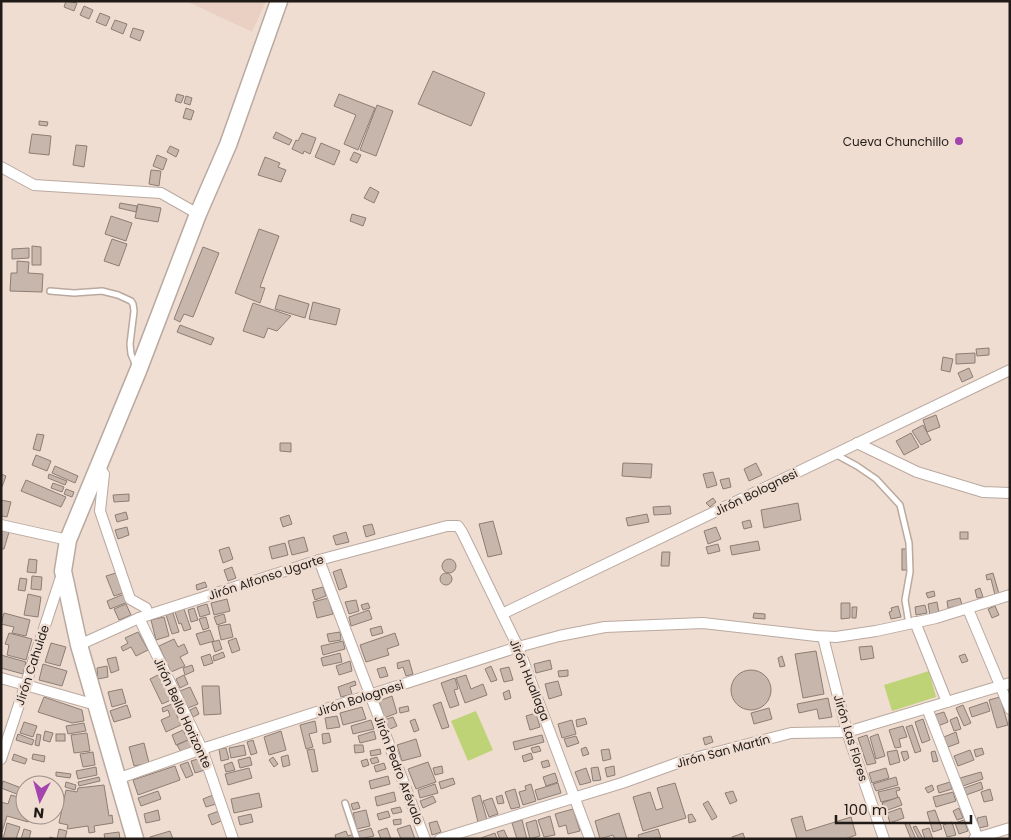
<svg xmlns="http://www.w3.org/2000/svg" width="1011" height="840" viewBox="0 0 1011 840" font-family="Poppins,sans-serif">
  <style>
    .built { fill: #e9d0c2 }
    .green { fill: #bed376 }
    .building { fill: #c7b6ac; stroke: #8d7d73 }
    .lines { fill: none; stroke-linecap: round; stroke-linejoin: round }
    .service-casing { stroke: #baa99f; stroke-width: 8 }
    .minor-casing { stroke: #baa99f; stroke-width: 12 }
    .trunk-casing { stroke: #baa99f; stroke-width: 19 }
    .service { stroke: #fff; stroke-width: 5 }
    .minor { stroke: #fff; stroke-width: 10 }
    .trunk { stroke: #fff; stroke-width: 16 }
    .poi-dot { fill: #a444ad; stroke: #efddd2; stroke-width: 2 }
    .labels { text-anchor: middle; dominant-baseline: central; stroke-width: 5; stroke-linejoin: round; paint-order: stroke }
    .poi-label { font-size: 12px; fill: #211b17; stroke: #efddd2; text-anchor: end }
    .street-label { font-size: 12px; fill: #211b17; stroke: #efddd2 }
  </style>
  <rect width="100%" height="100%" fill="#efddd2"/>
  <path class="built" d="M186 1H266L252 32Z"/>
  <g class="green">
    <path d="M929 671 936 697 892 711 884 685Z"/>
    <path d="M476 711 493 750 468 761 451 721Z"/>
  </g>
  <g class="building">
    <path d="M66 1 77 3 74 11 64 7Z"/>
    <path d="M84 6 93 10 89 19 80 15Z"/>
    <path d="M100 13 110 17 106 26 96 22Z"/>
    <path d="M115 20 127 24 123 34 111 29Z"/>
    <path d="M133 28 144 31 140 41 130 37Z"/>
    <path d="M433 71 485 93 471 126 418 104Z"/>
    <path d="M177 94 184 96 181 103 175 101Z"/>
    <path d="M339 94 375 108 358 150 344 144 356 115 334 106Z"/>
    <path d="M186 96 192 98 190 105 184 103Z"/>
    <path d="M377 105 393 111 376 156 360 150Z"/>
    <path d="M186 108 194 111 191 120 183 118Z"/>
    <path d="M39 121 48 122 47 126 39 125Z"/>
    <path d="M276 132 292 140 289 145 273 138Z"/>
    <path d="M302 133 316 138 310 154 304 151 303 154 292 149 296 140 298 141Z"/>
    <path d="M32 134 51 136 49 155 29 153Z"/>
    <path d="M321 143 340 151 334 165 315 157Z"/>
    <path d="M76 145 87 146 84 167 73 165Z"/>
    <path d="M170 146 179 150 176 157 167 152Z"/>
    <path d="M354 152 361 155 357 163 350 160Z"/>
    <path d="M157 155 167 159 163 170 153 166Z"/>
    <path d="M265 157 280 163 278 167 286 170 281 182 258 175Z"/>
    <path d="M151 170 161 171 159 186 149 184Z"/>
    <path d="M370 187 379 192 374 203 364 198Z"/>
    <path d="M120 203 137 206 136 212 119 208Z"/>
    <path d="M138 204 161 208 158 222 135 218Z"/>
    <path d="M352 214 366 218 363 226 350 221Z"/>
    <path d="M111 216 132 223 126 241 105 234Z"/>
    <path d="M259 229 279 236 260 287 265 288 260 303 235 293Z"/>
    <path d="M112 239 127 244 119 266 104 261Z"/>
    <path d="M32 246 41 247V265H32Z"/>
    <path d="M203 247 219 253 193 317 184 314 180 322 174 319Z"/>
    <path d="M29 248V258L12 259V249Z"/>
    <path d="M17 261 29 262 28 273 43 274 42 292 10 291 11 273H17Z"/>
    <path d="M279 295 309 304 305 318 275 309Z"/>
    <path d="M313 302 340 309 336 325 309 319Z"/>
    <path d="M253 303 291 316 277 331 268 328 264 338 243 331Z"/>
    <path d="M180 325 214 338 211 345 177 332Z"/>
    <path d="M989 348V355L977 356 976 349Z"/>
    <path d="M975 353V363L956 364V354Z"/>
    <path d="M943 357 953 359 950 372 941 370Z"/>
    <path d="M969 368 973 377 962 382 958 373Z"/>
    <path d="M936 415 940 427 927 432 923 420Z"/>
    <path d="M923 425 931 440 921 445 912 431Z"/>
    <path d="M911 433 919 447 904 455 896 441Z"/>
    <path d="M37 434 44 435 40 451 33 449Z"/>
    <path d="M280 443H291V452L280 451Z"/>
    <path d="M36 455 51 461 47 471 32 465Z"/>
    <path d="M623 463 652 464 651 478 622 476Z"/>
    <path d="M756 463 762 475 749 481 744 469Z"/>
    <path d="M55 466 78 476 75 483 52 473Z"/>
    <path d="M713 472 717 485 707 488 703 474Z"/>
    <path d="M1 474 6 476 2 487H1Z"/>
    <path d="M49 474 67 481 65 485 48 478Z"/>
    <path d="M729 478 731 487 723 489 720 480Z"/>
    <path d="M26 480 66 497 61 507 21 491Z"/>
    <path d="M53 483 64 487 62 492 51 488Z"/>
    <path d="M66 489 74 492 72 497 64 494Z"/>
    <path d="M129 494V501L114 502 113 495Z"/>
    <path d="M713 498 716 502 710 507 706 503Z"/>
    <path d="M1 500 11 502 7 517 1 516Z"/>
    <path d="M798 503 801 520 764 528 761 510Z"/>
    <path d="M670 506 671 514 654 515 653 507Z"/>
    <path d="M126 512 128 519 117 522 115 515Z"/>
    <path d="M647 514 649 522 628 526 626 518Z"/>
    <path d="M289 515 292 524 283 527 280 518Z"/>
    <path d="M750 520 752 527 744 529 742 522Z"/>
    <path d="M493 521 502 554 488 557 479 524Z"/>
    <path d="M372 524 375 534 366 537 363 526Z"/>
    <path d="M127 527 129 535 118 539 115 530Z"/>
    <path d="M716 527 721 539 708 544 704 531Z"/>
    <path d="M1 530 9 532 4 549H1Z"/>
    <path d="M346 532 349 542 336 545 333 536Z"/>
    <rect x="960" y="532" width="8" height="7"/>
    <path d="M304 537 308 551 292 555 288 541Z"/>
    <path d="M758 541 760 550 732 555 730 546Z"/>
    <path d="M285 543 288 555 272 559 269 547Z"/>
    <path d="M718 544 720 551 708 554 706 547Z"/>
    <path d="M229 547 233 559 223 563 219 550Z"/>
    <rect x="902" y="549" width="5" height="21"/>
    <path d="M662 552H670L669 566H661Z"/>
    <circle cx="449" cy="566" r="7"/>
    <path d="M29 559 37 560 36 573 27 572Z"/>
    <path d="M232 567 236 578 228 581 224 570Z"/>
    <path d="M341 569 347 587 339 590 333 572Z"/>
    <path d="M116 573 123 593 114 596 106 576Z"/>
    <path d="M993 573 999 594 995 595 991 579 987 580 986 575Z"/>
    <circle cx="446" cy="579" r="6"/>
    <path d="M32 576 42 577 41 590 31 589Z"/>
    <path d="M20 578 27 579 25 591 18 590Z"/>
    <path d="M205 582 207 587 197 590 196 585Z"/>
    <path d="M323 587 326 596 315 600 312 590Z"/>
    <path d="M980 588 983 597 977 598 975 590Z"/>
    <path d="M934 591 935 596 928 598 926 593Z"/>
    <path d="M28 594 41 597 38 617 24 615Z"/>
    <path d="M124 594 128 602 110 609 107 601Z"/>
    <path d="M328 598 333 614 317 618 313 602Z"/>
    <path d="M960 598 962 605 948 608 947 601Z"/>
    <path d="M227 599 230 611 214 615 211 603Z"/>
    <path d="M356 600 359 611 349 614 345 602Z"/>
    <path d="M937 602 939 613 930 615 928 604Z"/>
    <path d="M368 603 370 608 363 610 361 605Z"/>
    <path d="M841 603H850V618L841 619Z"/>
    <path d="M126 604 131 615 119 620 114 609Z"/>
    <path d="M207 604 210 614 200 617 197 607Z"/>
    <path d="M925 605 927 613 916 615 915 607Z"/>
    <path d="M898 606 901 617 891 619 889 612 892 611 891 608Z"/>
    <path d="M995 606 999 615 992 618 988 609Z"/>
    <path d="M852 607H857L856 618H852Z"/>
    <path d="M194 608 198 620 191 622 188 610Z"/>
    <path d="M184 609 191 629 184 631 181 623 179 624 175 612Z"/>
    <path d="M369 610 372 619 351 626 349 617Z"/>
    <path d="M4 613 30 620 26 636 12 633 14 627 1 624Z"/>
    <path d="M173 613 179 632 172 634 166 615Z"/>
    <path d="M754 613 765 614V619L753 618Z"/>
    <path d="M224 614 226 622 217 625 214 617Z"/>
    <path d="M164 617 169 636 156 640 151 620Z"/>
    <path d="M206 617 209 628 203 630 199 619Z"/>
    <path d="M230 624 233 637 221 640 218 626Z"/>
    <path d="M381 626 383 633 372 636 370 629Z"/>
    <path d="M210 630 214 641 200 645 196 634Z"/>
    <path d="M138 632 148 650 136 656 131 647 123 651 121 647 128 643 125 638Z"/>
    <path d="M340 632 341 640 329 642 327 634Z"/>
    <path d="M9 633 32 639 26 660 7 655 9 645 5 644Z"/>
    <path d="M395 633 399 645 387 649 389 655 366 662 360 645Z"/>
    <path d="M236 638 240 650 232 653 228 641Z"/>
    <path d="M174 639 178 647 184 644 188 653 180 657 185 666 171 672 159 646Z"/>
    <path d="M219 640 222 649 215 652 212 642Z"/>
    <path d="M343 641 345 649 323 655 321 646Z"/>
    <path d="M51 643 66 647 60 666 45 662Z"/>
    <path d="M872 646 874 658 861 660 859 647Z"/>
    <path d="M816 651 824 694 803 698 795 654Z"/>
    <path d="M223 652 225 657 214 661 213 656Z"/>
    <path d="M340 653 342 662 323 666 321 658Z"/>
    <path d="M210 654 213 663 204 666 201 657Z"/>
    <path d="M965 654 968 661 962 663 959 656Z"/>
    <path d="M1 655 26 662 23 674 1 668Z"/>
    <path d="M782 656 785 666 780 667 778 658Z"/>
    <path d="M116 657 119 670 111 673 107 659Z"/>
    <path d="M409 660 413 674 406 676 403 667 398 669 397 663Z"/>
    <path d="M550 660 552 669 536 673 534 664Z"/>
    <path d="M350 661 352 671 339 675 336 666Z"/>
    <path d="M43 664 67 671 62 686 39 680Z"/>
    <path d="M192 665 194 671 185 675 183 668Z"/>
    <path d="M107 666 108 677 98 679 97 668Z"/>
    <path d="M491 666 497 680 491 682 485 669Z"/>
    <path d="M385 667 388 676 380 678 377 669Z"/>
    <path d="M509 667 513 680 504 682 500 669Z"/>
    <circle cx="751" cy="690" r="20"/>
    <path d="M568 670V676L559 677 558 671Z"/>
    <path d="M158 675 171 700 162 704 150 679Z"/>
    <path d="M184 675 188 684 180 688 176 679Z"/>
    <path d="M466 675 471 689 483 684 487 695 465 703 456 678Z"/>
    <path d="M455 678 458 689 454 690 459 705 450 708 441 683Z"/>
    <path d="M355 681 356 685 350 687 352 694 341 697 338 687Z"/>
    <path d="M558 681 562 695 549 699 545 684Z"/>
    <path d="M202 686H219L221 714 204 715Z"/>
    <path d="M190 687 198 704 188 708 180 691Z"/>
    <path d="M122 689 126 703 112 707 108 692Z"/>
    <path d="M509 690 511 698 505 700 503 693Z"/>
    <path d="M392 696 397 713 384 718 379 701Z"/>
    <path d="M44 697 82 710 84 721 72 723 38 712Z"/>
    <path d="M1000 697 1008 725 997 728 989 700Z"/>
    <path d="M828 698 832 717 819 719 817 709 799 713 797 704Z"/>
    <path d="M441 702 449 727 442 729 433 705Z"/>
    <path d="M987 702 990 711 972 717 969 708Z"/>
    <path d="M172 704 181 725 166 732 161 720 170 716 168 710 163 712 162 708Z"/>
    <path d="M127 705 131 717 114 722 110 711Z"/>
    <path d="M963 705 971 723 964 726 956 708Z"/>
    <path d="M408 706 409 711 400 713 399 708Z"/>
    <path d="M196 707 199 714 193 717 190 710Z"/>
    <path d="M362 707 366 719 343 725 340 713Z"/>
    <path d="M769 708 772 719 754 724 751 713Z"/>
    <path d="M944 712 948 722 938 726 934 715Z"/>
    <path d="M536 713 540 727 530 730 526 716Z"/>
    <path d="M337 716 340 727 327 729 325 718Z"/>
    <path d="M393 717 397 726 388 730 384 720Z"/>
    <path d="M957 717 961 729 954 731 950 720Z"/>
    <path d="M585 718 587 724 577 727 576 720Z"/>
    <path d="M415 719 419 730 414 732 410 721Z"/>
    <path d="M923 719 930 740 922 743 915 722Z"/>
    <path d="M371 720 374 729 353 734 351 726Z"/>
    <path d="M572 720 576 734 562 738 558 724Z"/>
    <path d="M315 721 317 732 309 734 313 747 306 749 300 725Z"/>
    <path d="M24 722 37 726 33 737 20 733Z"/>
    <path d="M84 723 86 731 68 734 66 726Z"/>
    <path d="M912 725 921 751 915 753 906 727Z"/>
    <path d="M903 726 907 737 899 739 901 747 895 748 889 730Z"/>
    <path d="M183 730 188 740 176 745 172 735Z"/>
    <path d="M45 731 53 733 50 742 43 740Z"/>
    <path d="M281 731 286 750 269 755 264 737Z"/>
    <path d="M374 731 376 739 360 743 358 736Z"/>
    <path d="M956 732 959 743 948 747 944 737Z"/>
    <path d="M87 733 90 751 74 753 71 735Z"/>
    <path d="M329 733 331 742 323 744 322 734Z"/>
    <path d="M18 734 34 740 32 745 16 740Z"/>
    <path d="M37 734 41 735 39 746 35 745Z"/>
    <rect x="56" y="734" width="9" height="7"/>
    <path d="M878 734 885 756 876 759 870 737Z"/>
    <path d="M542 735 544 742 515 750 513 742Z"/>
    <path d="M867 735 876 763 867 765 858 738Z"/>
    <path d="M576 736 579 743 567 747 564 739Z"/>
    <path d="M711 736 713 742 705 745 703 738Z"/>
    <path d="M416 739 421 756 402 761 397 745Z"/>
    <path d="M188 740 192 747 181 752 177 745Z"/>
    <path d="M253 740 257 753 251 755 247 742Z"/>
    <path d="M144 743 149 763 134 766 129 747Z"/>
    <path d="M244 745 246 755 231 758 229 748Z"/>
    <path d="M354 745H363L364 752 355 753Z"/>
    <path d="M539 746 541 751 533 753 531 748Z"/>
    <path d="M586 747 589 754 583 756 581 749Z"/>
    <path d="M226 748 229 759 221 761 219 749Z"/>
    <path d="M982 748 984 754 976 757 974 750Z"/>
    <path d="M314 749 318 771 312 772 307 750Z"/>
    <path d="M380 749 381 754 371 756 370 751Z"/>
    <path d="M609 749 611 759 603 761 601 750Z"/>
    <path d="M897 750 900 762 890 765 887 752Z"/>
    <path d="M970 750 974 760 958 766 954 756Z"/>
    <path d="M907 751 909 758 904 761 901 752Z"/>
    <path d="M935 751 938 761 933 762 931 752Z"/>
    <path d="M93 752 95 765 83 767 80 754Z"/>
    <path d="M531 753 533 759 524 762 522 756Z"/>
    <path d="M14 754 27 759 25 764 12 760Z"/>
    <path d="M33 754 45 756 44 762 32 759Z"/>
    <path d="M288 755 290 765 283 767 281 757Z"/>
    <path d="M250 757 252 765 240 768 238 760Z"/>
    <path d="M273 757 278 764 274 767 269 760Z"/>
    <path d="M377 757 379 762 372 764 370 759Z"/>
    <path d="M201 758 205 770 195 773 191 761Z"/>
    <path d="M367 759 369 765 363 767 361 761Z"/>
    <path d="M548 760 550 766 543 768 541 762Z"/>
    <path d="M188 762 193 775 186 778 180 765Z"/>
    <path d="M232 762 235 770 226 772 224 765Z"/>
    <path d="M428 762 436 782 416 789 408 769Z"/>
    <path d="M384 763 386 769 376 772 374 766Z"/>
    <path d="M175 766 180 780 138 795 133 780Z"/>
    <path d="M442 766 443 773 435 775 433 768Z"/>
    <path d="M614 766 615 775 607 777 605 768Z"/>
    <path d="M96 767 97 775 78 779 76 771Z"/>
    <path d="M598 767 601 780 593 781 591 768Z"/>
    <path d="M249 768 252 778 228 785 225 774Z"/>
    <path d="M586 768 591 782 580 785 575 772Z"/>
    <path d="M886 768 889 778 872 783 869 773Z"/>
    <path d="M56 772 71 774 70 778 56 776Z"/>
    <path d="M981 772 983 779 963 786 960 778Z"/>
    <path d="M555 773 558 782 546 786 543 777Z"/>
    <path d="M388 776 390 784 371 789 369 781Z"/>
    <path d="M99 777 100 781 79 786 78 782Z"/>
    <path d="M896 777 898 785 876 791 873 784Z"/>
    <path d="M453 778 455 784 441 789 439 782Z"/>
    <path d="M3 781 24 789 22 796 1 788Z"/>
    <path d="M66 782 76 785 75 790 65 787Z"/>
    <path d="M950 782 952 789 939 793 937 786Z"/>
    <path d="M981 782 983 789 966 795 964 788Z"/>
    <path d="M558 783 561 793 538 800 535 790Z"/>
    <path d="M675 783 686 818 643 831 633 797 650 792 656 810 663 808 657 788Z"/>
    <path d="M435 784 438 793 420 798 418 790Z"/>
    <path d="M531 784 536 801 523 805 519 792 526 790 525 786Z"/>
    <path d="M104 785 109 816 112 815 113 823 94 826 95 832 89 833 88 826 67 829 68 825 59 823 66 790 77 792 78 788Z"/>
    <path d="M932 785 934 790 928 793 925 788Z"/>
    <path d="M899 787 900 790 896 791 898 798 881 802 878 792Z"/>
    <path d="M515 789 520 807 511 809 505 792Z"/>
    <path d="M990 789 993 800 984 802 981 792Z"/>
    <path d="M158 791 161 799 141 806 138 798Z"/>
    <path d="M733 791 737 801 730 804 725 793Z"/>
    <path d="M394 792 396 801 377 806 375 797Z"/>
    <path d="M953 792 956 801 936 807 933 797Z"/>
    <path d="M259 793 262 807 234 813 231 799Z"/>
    <path d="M11 795 25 799V815H30L28 822 7 816 2 832 1 802 8 804Z"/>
    <path d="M213 795 216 804 206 807 203 799Z"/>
    <path d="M480 795 487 820 478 822 472 798Z"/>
    <path d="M502 795 504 803 498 804 496 797Z"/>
    <path d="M433 796 436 802 423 808 420 801Z"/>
    <path d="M899 797 902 805 885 811 882 803Z"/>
    <path d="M492 798 498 814 489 817 483 801Z"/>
    <path d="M708 801 717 817 712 820 703 804Z"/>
    <path d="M358 802 360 808 353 810 351 804Z"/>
    <path d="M400 807 402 812 393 814 391 809Z"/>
    <path d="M901 808 904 818 890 823 887 813Z"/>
    <path d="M959 808 963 818 957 820 953 811Z"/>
    <path d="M573 809 580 831 568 834 566 825 559 827 555 814Z"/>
    <path d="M158 810 160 820 146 823 144 814Z"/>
    <path d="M366 810 370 826 357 829 353 813Z"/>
    <path d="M935 810 942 829 933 832 927 812Z"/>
    <path d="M219 811 223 820 212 825 208 815Z"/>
    <path d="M388 811 390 817 379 820 377 814Z"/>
    <path d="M619 813 627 839H615L613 835 600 839 595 821Z"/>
    <path d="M251 814 253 822 240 825 238 817Z"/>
    <path d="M692 814 696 821 689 823 688 815Z"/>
    <path d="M550 816 555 835 544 837 538 820Z"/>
    <path d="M802 816 806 831 851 817 856 835 845 839H797L791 819Z"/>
    <path d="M986 816 988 826 979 828 977 818Z"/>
    <path d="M401 819V824L394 825 393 820Z"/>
    <path d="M522 820 527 839H517L512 823Z"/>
    <path d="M536 820 540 836 530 839 526 823Z"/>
    <path d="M964 820 968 831 959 834 955 823Z"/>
    <path d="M437 821 441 832 432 835 429 823Z"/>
    <path d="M952 822 956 835 947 837 943 825Z"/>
    <path d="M7 823 20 827 16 839H3Z"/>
    <path d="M909 823 916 839H911L905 824Z"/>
    <path d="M410 825 415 839H401L397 829Z"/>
    <path d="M916 826 923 839H919L913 827Z"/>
    <path d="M371 828 374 836 359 839 357 832Z"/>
    <path d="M387 828 391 839H381L378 831Z"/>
    <path d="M929 828 933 839H925L922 830Z"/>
    <path d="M24 829 31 831 29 839H21Z"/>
    <path d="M59 829 67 831 65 839H49L50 837 57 839Z"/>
    <path d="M658 829 661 838 639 839 638 835Z"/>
    <path d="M504 830 508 839H500L497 832Z"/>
    <path d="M170 831 173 839H151L150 837Z"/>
    <path d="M346 831 348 836 354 834 356 839H336L335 835Z"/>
    <path d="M119 832 120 839H105L104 834Z"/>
    <path d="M495 833 497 839H482L481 838Z"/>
    <path d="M743 833 745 839H733L732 837Z"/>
  </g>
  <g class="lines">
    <defs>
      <g id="service">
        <path d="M50 291 74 293 102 291 118 295 131 301 133 304 134 311 130 344 131 354 136 366"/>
        <path d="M835 454 857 466 876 479 900 505 909 543 910 572 905 600 909 624"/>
        <path d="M345 803 357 839"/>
      </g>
      <g id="minor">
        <path d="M1 167 34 185 161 193 198 214"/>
        <path d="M857 443 917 472 983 492 1010 493"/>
        <path d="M98 466 104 474 100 511 130 599 146 608 148 615"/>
        <path d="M1 525 68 540"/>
        <path d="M319 560 425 839"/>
        <path d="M968 609 1010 709"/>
        <path d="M502 614 1010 370"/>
        <path d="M139 618 202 749 233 839"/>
        <path d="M915 622 947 702"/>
        <path d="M823 637 847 732 884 839"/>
        <path d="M79 645 139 618 319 560 447 526H458L462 532 518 647 590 839"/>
        <path d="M1 678 96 705"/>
        <path d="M927 708 978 839"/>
        <path d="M1 759 62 574"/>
        <path d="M117 779 202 749 518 647 559 636 605 627 703 623 816 636 836 637 876 631 936 618 1010 595"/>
        <path d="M440 839 622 783 683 761 791 733 847 732 1010 683"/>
        <path d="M974 839 1010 828"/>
      </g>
      <path id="trunk" d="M135 839 79 645 63 571 68 540 138 371 198 214 228 145 279 1"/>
    </defs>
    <use href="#service" class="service-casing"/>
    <use href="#minor" class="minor-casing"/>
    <use href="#trunk" class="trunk-casing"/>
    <use href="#service" class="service"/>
    <use href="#minor" class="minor"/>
    <use href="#trunk" class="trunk"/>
  </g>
  <circle class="poi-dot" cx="959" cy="141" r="5"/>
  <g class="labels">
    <g class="poi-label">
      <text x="949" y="141">Cueva Chunchillo</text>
    </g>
    <g class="street-label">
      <text transform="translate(756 492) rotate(-26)">Jirón Bolognesi</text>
      <text transform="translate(266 577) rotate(-18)">Jirón Alfonso Ugarte</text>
      <text transform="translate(32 665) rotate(-72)">Jirón Cahuide</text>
      <text transform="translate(530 680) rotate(68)">Jirón Huallaga</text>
      <text transform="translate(360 698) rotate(-18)">Jirón Bolognesi</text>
      <text transform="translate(183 713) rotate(65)">Jirón Bello Horizonte</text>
      <text transform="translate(851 738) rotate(73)">Jirón Las Flores</text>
      <text transform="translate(723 751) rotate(-15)">Jirón San Martín</text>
      <text transform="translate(399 770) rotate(69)">Jirón Pedro Arévalo</text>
    </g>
  </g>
  <rect width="1011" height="840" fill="none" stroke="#211b17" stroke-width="5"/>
  <g transform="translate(40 800) rotate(186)"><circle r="24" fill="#efddd2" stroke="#9d8f87"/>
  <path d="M0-4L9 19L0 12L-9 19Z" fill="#a444ad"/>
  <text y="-8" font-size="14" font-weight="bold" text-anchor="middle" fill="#211b17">N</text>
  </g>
  <path d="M836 815v8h135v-8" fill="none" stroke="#211b17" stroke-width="2.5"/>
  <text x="844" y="815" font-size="15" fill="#211b17" stroke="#efddd2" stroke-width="4" paint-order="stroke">100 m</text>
</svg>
